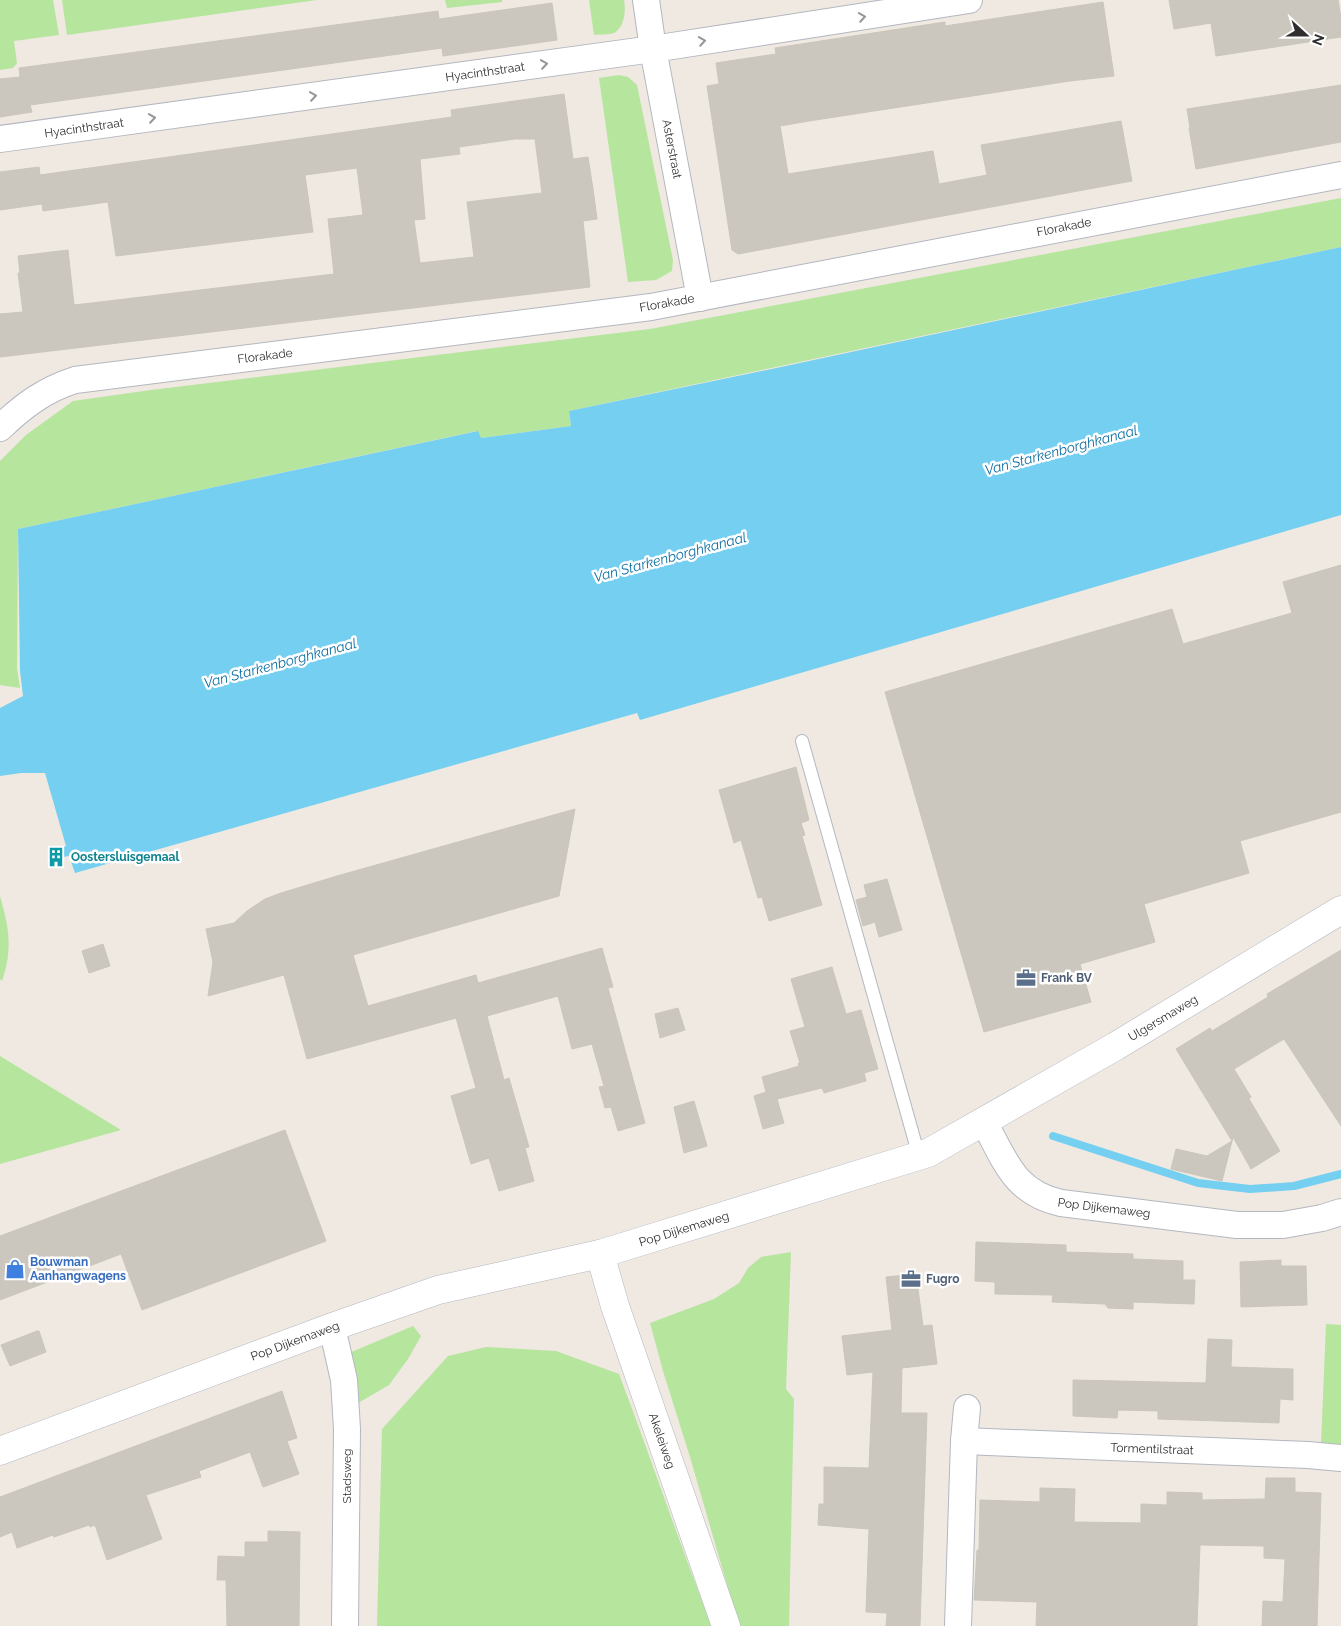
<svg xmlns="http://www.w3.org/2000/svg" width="1341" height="1626" viewBox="0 0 1341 1626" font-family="Raleway,sans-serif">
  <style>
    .green { fill: #b6e59e }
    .water { fill: #75cff0 }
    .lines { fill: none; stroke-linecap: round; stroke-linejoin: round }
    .stream { stroke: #75cff0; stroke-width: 8 }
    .building { fill: #cbc7bf; stroke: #cbc5ba; fill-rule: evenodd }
    .lane-casing { stroke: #b4b7c1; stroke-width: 14 }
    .street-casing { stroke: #b4b7c1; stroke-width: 28 }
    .secondary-casing { stroke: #b4b7c1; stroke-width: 29 }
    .lane { stroke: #fff; stroke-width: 12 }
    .street { stroke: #fff; stroke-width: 26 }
    .secondary { stroke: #fff; stroke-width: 28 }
    .oneway { stroke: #969696 }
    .labels { text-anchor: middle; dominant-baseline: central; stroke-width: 5; stroke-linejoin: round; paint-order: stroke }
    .street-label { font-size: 12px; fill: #2e2e2e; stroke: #fff }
    .culture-label { font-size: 12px; font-weight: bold; fill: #0d838f; stroke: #fff; text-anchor: start }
    .service-label { font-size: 12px; font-weight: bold; fill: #4e5e75; stroke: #fff; text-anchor: start }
    .shop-label { font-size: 12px; font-weight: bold; fill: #366cbe; stroke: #fff; text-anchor: start }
    .water-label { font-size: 14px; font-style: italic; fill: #0d6fa3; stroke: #fff }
  </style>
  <rect width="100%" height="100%" fill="#efe9e1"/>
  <g class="green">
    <path d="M0 0H53L59 35 14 41 17 63 13 68 0 70Z"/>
    <path d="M62 0H317L67 35Z"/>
    <path d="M445 0H502V2L447 8Z"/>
    <path d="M589 0H624C626 10 625 27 614 33 609 35 599 34 594 35Z"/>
    <path d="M619 75 628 77 637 85 673 260 672 271 656 280 628 282 599 78Z"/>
    <path d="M1341 198V247L569 411 571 426 481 438 477 431 18 529 17 668 20 688 0 685V461L26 435 73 401 151 390 650 329Z"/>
    <path d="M0 896C9 928 13 948 2 981L0 979Z"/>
    <path d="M0 1056 121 1130 0 1164Z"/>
    <path d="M791 1252 786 1389 794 1399 789 1626H739L690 1457 663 1371 650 1323 714 1299 739 1283 748 1268 761 1257Z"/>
    <path d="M1326 1324 1341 1325V1444H1321Z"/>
    <path d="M413 1326 421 1336 408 1359 389 1385 353 1406 342 1356Z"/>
    <path d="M486 1347 556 1351 619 1374C651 1458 679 1543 712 1626H377L382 1429 448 1356Z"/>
  </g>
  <path class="water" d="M1341 247V515L640 720 637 713 75 873 69 856 63 857 60 848 66 846 45 773H21L0 776V708L23 696 20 671 18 529 478 431 481 438 571 426 569 411 767 370Z"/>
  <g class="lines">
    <path class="stream" d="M1053 1136 1198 1183 1250 1189 1294 1186 1341 1174"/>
  </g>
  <g class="building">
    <path d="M1169 0H1338L1341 18V37L1216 56 1211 23 1174 29Z"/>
    <path d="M1103 2 1114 76 1070 81 809 121 780 126 781 131 788 174 933 151 939 184 987 175 981 145 1121 121 1132 181 738 254 732 250 707 86 719 84 716 63 776 54 775 48 945 22V26Z"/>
    <path d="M552 3 557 40 443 56 442 48 291 69 30 105 32 112 0 117V79L20 77 19 68 438 11 439 19Z"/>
    <path d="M1341 85V142L1196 169 1189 128H1190L1187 109Z"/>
    <path d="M564 94 573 159 588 157 593 189 597 219 583 221 590 287 0 357V314L23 312 18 273H20L18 256 68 250 74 305 100 302 334 274 328 219 363 215 357 168 305 175 313 232 116 256 108 202 43 211 42 204 0 210V172L39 167 40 175 247 146 452 117 451 110ZM515 139H535L542 193 467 202 474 257 420 263 414 220 425 219 420 159 460 154 459 147Z"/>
    <path d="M1341 565V812L1240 841 1249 873 1144 904 1155 942 1080 964 1091 1002 984 1032 885 692 1172 609 1183 644 1292 613 1283 582Z"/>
    <path d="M796 767 809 820 801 823 805 835 802 836 822 905 769 921 762 897 758 898 741 840 734 843 719 790Z"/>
    <path d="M575 809 559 896 353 955 368 1006 476 975 478 983 602 948 613 987 608 988 645 1123 618 1131 611 1107 605 1108 599 1087 604 1086 592 1044 572 1049 558 996 487 1016 504 1080 509 1078 529 1147 525 1148 534 1181 499 1191 489 1158 471 1164 451 1096 476 1088 456 1018 307 1059 284 975 208 996 213 962 206 929 234 923 247 911 265 899 281 893 337 876Z"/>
    <path d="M887 879 902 930 879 937 875 922 863 926 856 900 867 897 864 885Z"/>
    <path d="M103 944 110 966 89 973 82 951Z"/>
    <path d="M1341 950V1126L1284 1039 1234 1069 1251 1097 1249 1099 1280 1151 1251 1169 1233 1137 1232 1141 1176 1049 1210 1028 1212 1031 1268 997 1267 994Z"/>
    <path d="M832 967 846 1014 861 1010 878 1069 864 1073 866 1081 824 1093 822 1088 777 1099 784 1123 763 1129 754 1096 766 1092 762 1077 799 1066 798 1063H800L790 1031 805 1027 791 979Z"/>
    <path d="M678 1008 685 1030 660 1038 655 1014Z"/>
    <path d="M694 1101 707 1146 684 1153 674 1107Z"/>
    <path d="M285 1130 326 1241 142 1310 121 1254 0 1300V1236Z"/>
    <path d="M1232 1141 1222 1181 1171 1169 1176 1149 1207 1156Z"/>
    <path d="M976 1242 1066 1245V1252L1133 1254V1259L1183 1261V1280H1195L1194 1304 1133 1302V1309L1108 1308 1105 1304 1052 1302 1053 1295 995 1294V1282L975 1281Z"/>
    <path d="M1281 1260V1266H1306L1307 1305 1241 1307 1240 1262Z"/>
    <path d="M916 1274 923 1326 932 1325 937 1364 902 1368 901 1413H927L920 1626H886L887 1613 866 1612 869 1529 818 1525 819 1504H824V1467L869 1468 873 1372 847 1375 842 1336 892 1330 886 1277Z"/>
    <path d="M37 1331H39L46 1352 10 1366 1 1345Z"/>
    <path d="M1208 1339 1232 1340 1231 1367 1293 1369V1400L1280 1399 1279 1423 1158 1419V1411L1118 1410 1117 1418 1073 1416V1380L1206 1383Z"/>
    <path d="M282 1391 297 1438 287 1441 299 1474 263 1487 250 1452 199 1471 201 1477 146 1495 162 1539 107 1560 95 1525 90 1527 89 1525 54 1537 53 1535 17 1548 12 1532 0 1537V1497Z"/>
    <path d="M1266 1478H1295V1492L1321 1493 1317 1626H1262L1263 1601 1283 1602 1285 1559 1264 1558V1546L1200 1545 1197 1626H1036L1037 1602 974 1600 977 1550H979L980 1500 1040 1502V1488L1075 1489 1074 1522 1141 1523V1504L1167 1505V1492L1202 1493V1500L1265 1499Z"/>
    <path d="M268 1531 300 1532 299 1626H227L226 1580H217L218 1556 245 1557V1542H268Z"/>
  </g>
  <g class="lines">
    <defs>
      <path id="lane" d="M802 741 919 1156"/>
      <g id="street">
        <path d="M646 0 653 49 700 298"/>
        <path d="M0 139 653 49 969 0"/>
        <path d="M0 428C23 406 44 390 75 380L651 307 1341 175"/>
        <path d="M984 1122C1005 1160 1014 1193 1061 1203L1237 1225H1283L1322 1218 1341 1212"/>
        <path d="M332 1327 344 1380 347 1429 345 1626"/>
        <path d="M964 1441 1308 1455 1341 1458"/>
        <path d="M958 1626 964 1441 967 1408"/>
      </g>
      <g id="secondary">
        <path d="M600 1254 615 1306 726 1626"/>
        <path d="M0 1451 332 1327 438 1290 600 1254 928 1153 1116 1046 1341 910"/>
      </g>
    </defs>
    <use href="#lane" class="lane-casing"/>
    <use href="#street" class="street-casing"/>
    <use href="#secondary" class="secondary-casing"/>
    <use href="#lane" class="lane"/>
    <use href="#street" class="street"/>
    <use href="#secondary" class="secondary"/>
  </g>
  <defs><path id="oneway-chevron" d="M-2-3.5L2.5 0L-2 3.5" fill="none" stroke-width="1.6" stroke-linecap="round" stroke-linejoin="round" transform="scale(1.25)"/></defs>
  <g class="oneway">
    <use href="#oneway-chevron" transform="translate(862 17) rotate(-9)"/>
    <use href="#oneway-chevron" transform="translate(702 41) rotate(-9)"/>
    <use href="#oneway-chevron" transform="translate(544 64) rotate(-8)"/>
    <use href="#oneway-chevron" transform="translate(313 96) rotate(-8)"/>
    <use href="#oneway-chevron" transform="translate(152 118) rotate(-8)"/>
  </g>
  <defs>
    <symbol id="building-bare" viewBox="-9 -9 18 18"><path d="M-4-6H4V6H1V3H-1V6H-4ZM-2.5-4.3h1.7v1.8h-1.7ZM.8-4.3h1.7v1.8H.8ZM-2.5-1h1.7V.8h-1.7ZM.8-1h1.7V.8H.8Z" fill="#0f9aa8" stroke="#fff" stroke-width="2.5" paint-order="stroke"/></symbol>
    <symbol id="office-bare" viewBox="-9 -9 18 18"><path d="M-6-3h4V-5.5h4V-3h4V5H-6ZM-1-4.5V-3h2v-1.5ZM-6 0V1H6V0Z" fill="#5c6f8a" stroke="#fff" stroke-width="2.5" paint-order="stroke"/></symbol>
    <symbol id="shop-bare" viewBox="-9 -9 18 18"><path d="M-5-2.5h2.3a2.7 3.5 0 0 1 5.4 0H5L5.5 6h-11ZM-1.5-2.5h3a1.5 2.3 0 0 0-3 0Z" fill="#3f7fe0" stroke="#fff" stroke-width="2.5" paint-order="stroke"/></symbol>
  </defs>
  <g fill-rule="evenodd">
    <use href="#building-bare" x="42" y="843" width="28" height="28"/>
    <use href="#office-bare" x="1012" y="964" width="28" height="28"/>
    <use href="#shop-bare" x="1" y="1255" width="28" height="28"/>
    <use href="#office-bare" x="897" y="1265" width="28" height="28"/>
  </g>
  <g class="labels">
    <g class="street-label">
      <text transform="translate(485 72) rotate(-8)">Hyacinthstraat</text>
      <text transform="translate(84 128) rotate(-8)">Hyacinthstraat</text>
      <text transform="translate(672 149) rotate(79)">Asterstraat</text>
      <text transform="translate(1064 227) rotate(-11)">Florakade</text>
      <text transform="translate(667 303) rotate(-10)">Florakade</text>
      <text transform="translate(265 356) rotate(-7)">Florakade</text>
      <text transform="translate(1163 1018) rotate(-31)">Ulgersmaweg</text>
      <text transform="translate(1104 1208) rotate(7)">Pop Dijkemaweg</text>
      <text transform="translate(684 1229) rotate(-17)">Pop Dijkemaweg</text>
      <text transform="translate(295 1341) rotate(-20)">Pop Dijkemaweg</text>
      <text transform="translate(662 1441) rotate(71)">Akeleiweg</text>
      <text transform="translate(1152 1449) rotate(2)">Tormentilstraat</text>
      <text transform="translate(347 1476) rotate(-90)">Stadsweg</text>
    </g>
    <g class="culture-label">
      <text x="71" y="857">Oostersluisgemaal</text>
    </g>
    <g class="service-label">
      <text x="1041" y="978">Frank BV</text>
      <text x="926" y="1279">Fugro</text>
    </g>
    <g class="shop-label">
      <text x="30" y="1262">Bouwman<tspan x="30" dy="14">Aanhangwagens</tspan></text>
    </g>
    <g class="water-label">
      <text transform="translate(1061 450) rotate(-15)">Van Starkenborghkanaal</text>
      <text transform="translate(670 557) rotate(-15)">Van Starkenborghkanaal</text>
      <text transform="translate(280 663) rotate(-15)">Van Starkenborghkanaal</text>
    </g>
  </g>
  <g transform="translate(1306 35) rotate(111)" stroke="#ffffff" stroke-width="4" paint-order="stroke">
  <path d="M0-4L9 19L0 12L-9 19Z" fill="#2e2e2e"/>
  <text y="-8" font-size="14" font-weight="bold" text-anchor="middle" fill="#2e2e2e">N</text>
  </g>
</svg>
